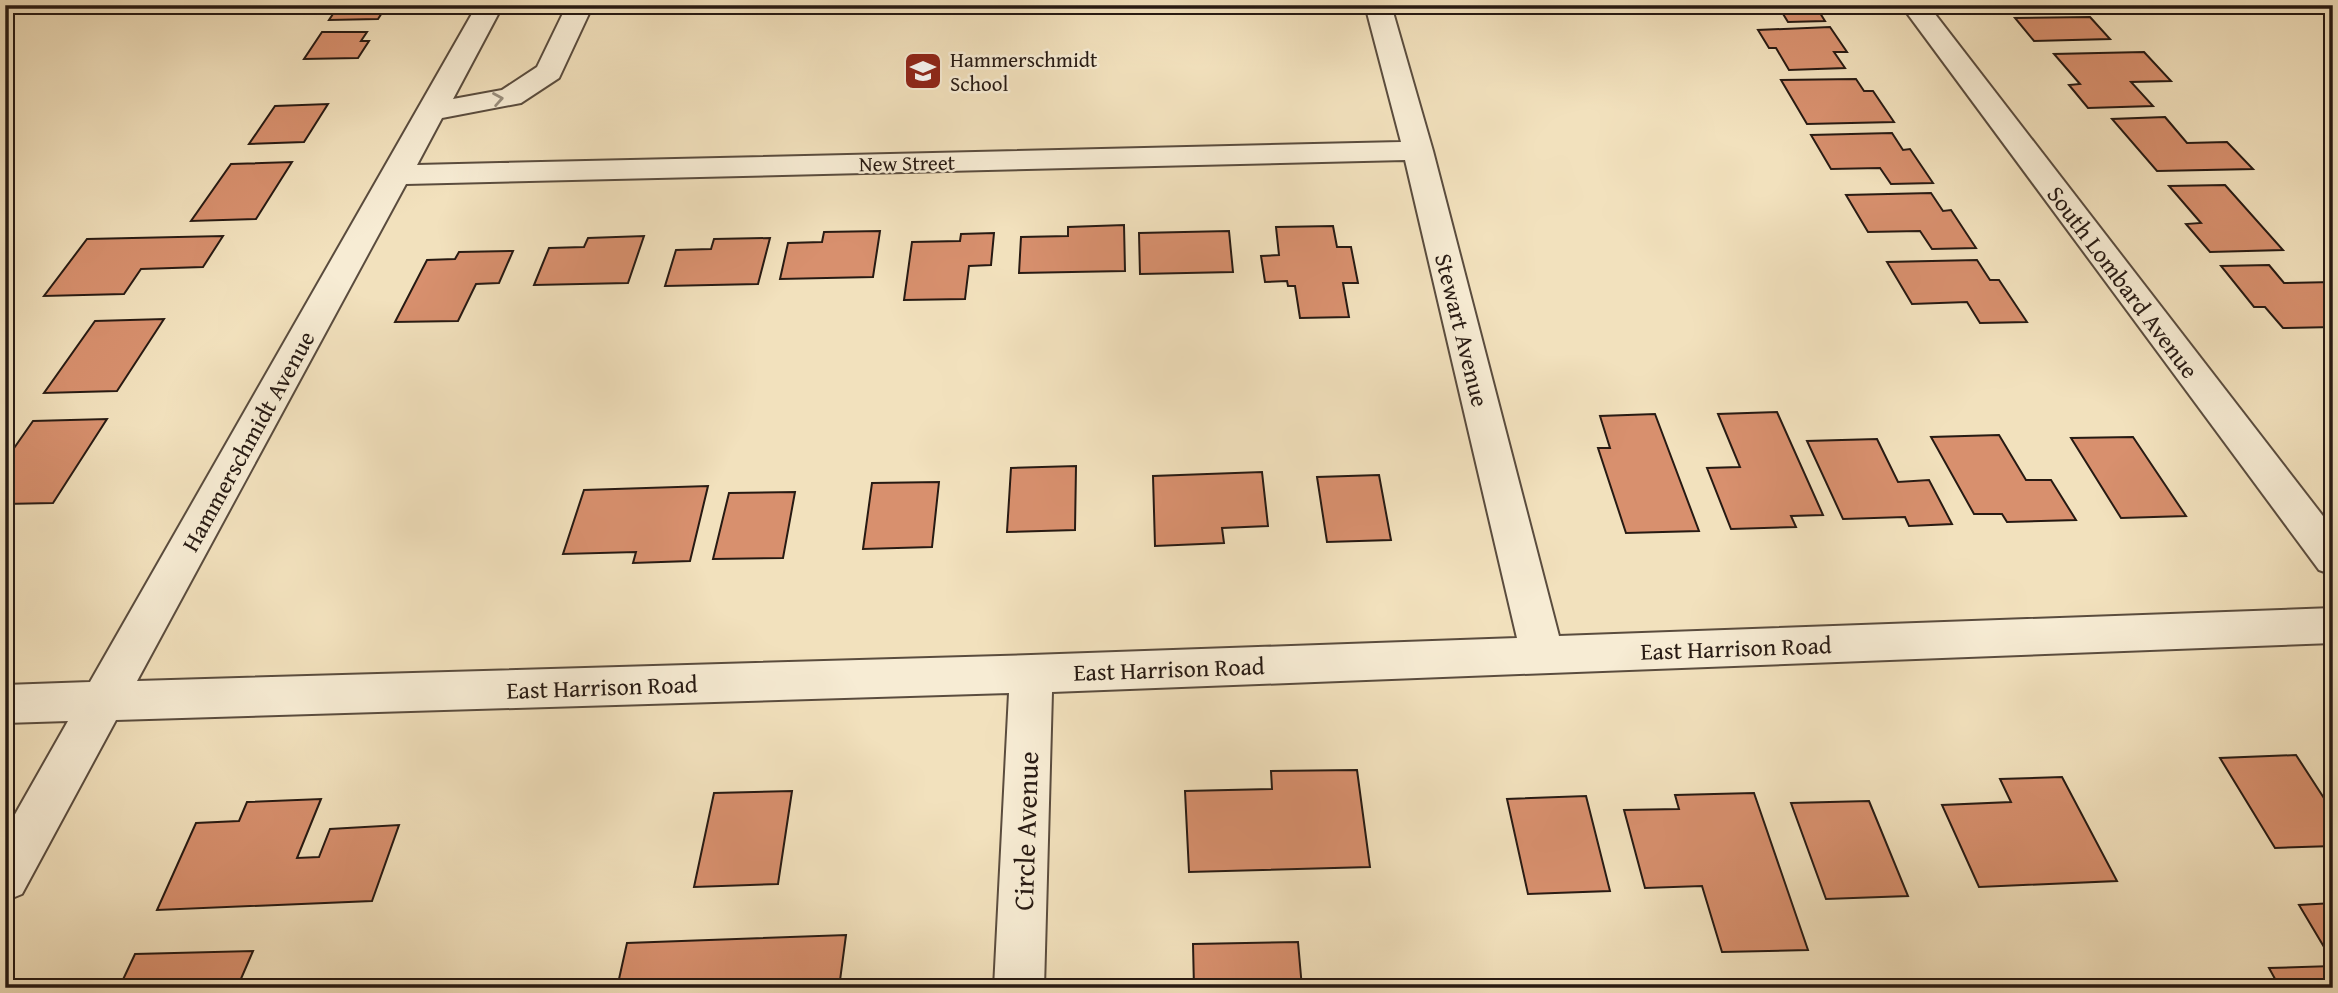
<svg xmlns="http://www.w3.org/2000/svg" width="2338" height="993" viewBox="0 0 2338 993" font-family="'Gentium Book Plus',serif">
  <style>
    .building { fill: #d8906e; stroke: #271a13; stroke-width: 2 }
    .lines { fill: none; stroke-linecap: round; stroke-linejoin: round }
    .minor-casing { stroke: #5a4c3e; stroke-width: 4 }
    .minor { fill: #f7ecd4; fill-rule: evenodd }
    .oneway { stroke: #998e7d }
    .labels { text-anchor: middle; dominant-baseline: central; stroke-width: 5; stroke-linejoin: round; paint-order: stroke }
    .far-poi-label { font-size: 21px; fill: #271a13; stroke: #f7ecd4; text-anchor: start }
    .far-street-label { font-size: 21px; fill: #271a13; stroke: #f7ecd4 }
    .street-label { font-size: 24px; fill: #271a13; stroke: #f7ecd4 }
    .near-street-label { font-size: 28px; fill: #271a13; stroke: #f7ecd4 }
  </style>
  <rect width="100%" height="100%" fill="#f2e1bd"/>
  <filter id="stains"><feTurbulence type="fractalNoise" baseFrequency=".00286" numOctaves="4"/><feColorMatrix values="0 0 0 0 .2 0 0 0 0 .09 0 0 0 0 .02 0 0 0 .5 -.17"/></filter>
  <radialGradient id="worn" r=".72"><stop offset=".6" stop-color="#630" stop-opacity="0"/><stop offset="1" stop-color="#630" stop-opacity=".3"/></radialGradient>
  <g class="building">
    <path d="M339 5H387L378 19 329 20Z"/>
    <path d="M1734 5H1815L1825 21 1788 22 1780 9 1737 10Z"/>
    <path d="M2090 17 2110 39 2034 41 2015 18Z"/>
    <path d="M1830 27 1847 52H1834L1845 68 1789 70 1776 48H1769L1758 30Z"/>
    <path d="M322 32H367L361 41H369L358 58 304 59Z"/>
    <path d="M2144 52 2171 81 2131 82 2153 106 2088 108 2069 85 2080 84 2054 54Z"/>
    <path d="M1856 79 1864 91H1873L1894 122 1807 124 1781 80Z"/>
    <path d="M328 104 304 142 249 144 275 106Z"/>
    <path d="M2165 117 2187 143 2227 142 2253 169 2157 171 2112 119Z"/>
    <path d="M1892 133 1903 150 1910 149 1933 183 1891 184 1880 168 1831 169 1811 135Z"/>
    <path d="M292 162 256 219 191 221 231 164Z"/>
    <path d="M2225 185 2283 250 2210 252 2186 224 2201 223 2169 186Z"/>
    <path d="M1931 193 1943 211 1951 210 1976 248 1932 249 1920 231 1868 232 1846 195Z"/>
    <path d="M1124 225 1125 271 1019 273 1021 237 1068 236V227Z"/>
    <path d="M1333 226 1337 247H1351L1358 283H1343L1349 317 1300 318 1295 286H1288L1287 281 1265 282 1261 256 1279 255 1276 227Z"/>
    <path d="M880 231 873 277 780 279 788 243 822 242 824 232Z"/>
    <path d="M1229 231 1233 272 1140 274 1139 233Z"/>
    <path d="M994 233 991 265 969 266 965 299 904 300 912 242 960 241 961 234Z"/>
    <path d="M223 236 203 267 141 269 124 294 44 296 87 239Z"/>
    <path d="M644 236 628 283 534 285 549 248 584 247 588 238Z"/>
    <path d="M770 238 758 284 665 286 676 250 711 249 714 239Z"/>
    <path d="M513 251 499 283 476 284 458 321 395 322 427 260 455 259 459 252Z"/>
    <path d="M1977 260 1990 280H1999L2027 322 1980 323 1967 302 1912 304 1887 262Z"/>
    <path d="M2269 265 2284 283 2333 282V327L2283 328 2265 307H2254L2221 266Z"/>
    <path d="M164 319 117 391 44 393 95 321Z"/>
    <path d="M1777 412 1823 515 1791 516 1796 527 1731 529 1707 468 1740 467 1718 414Z"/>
    <path d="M1655 414 1699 531 1626 533 1598 448H1610L1600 416Z"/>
    <path d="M107 419 53 503 5 504V461L33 421Z"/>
    <path d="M1999 435 2026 480H2051L2076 520 2007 522 2002 514H1974L1931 437Z"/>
    <path d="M2133 437 2186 516 2121 518 2071 438Z"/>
    <path d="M1877 439 1898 482 1929 480 1952 524 1909 526 1905 517 1843 519 1807 441Z"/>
    <path d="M1076 466 1075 530 1007 532 1011 468Z"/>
    <path d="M1262 472 1268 526 1222 528 1224 543 1155 546 1153 476Z"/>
    <path d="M1379 475 1391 540 1327 542 1317 477Z"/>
    <path d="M939 482 932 547 863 549 872 483Z"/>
    <path d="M708 486 690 561 633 563 636 552 563 554 584 490Z"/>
    <path d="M795 492 783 558 713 559 729 493Z"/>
    <path d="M2296 755 2333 812V846L2275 848 2220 758Z"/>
    <path d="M1357 770 1370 867 1189 872 1185 791 1272 789 1271 771Z"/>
    <path d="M2062 777 2117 881 1979 887 1942 805 2011 802 2000 779Z"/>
    <path d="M792 791 778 884 694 887 714 793Z"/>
    <path d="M1754 793 1808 950 1722 952 1702 886 1645 888 1624 810 1679 809 1675 795Z"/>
    <path d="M1586 796 1610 891 1528 894 1507 799Z"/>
    <path d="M321 799 297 858 319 857 330 829 399 825 372 901 157 910 196 823 239 821 247 802Z"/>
    <path d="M1869 801 1908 896 1826 899 1791 803Z"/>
    <path d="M2333 903V962L2299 905Z"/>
    <path d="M846 935 839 988H617L627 943Z"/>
    <path d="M1298 942 1302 988H1194L1193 944Z"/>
    <path d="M253 951 237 988H119L135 954Z"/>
    <path d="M2333 966V988H2280L2269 968Z"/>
  </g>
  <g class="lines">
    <defs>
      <g id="minor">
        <path d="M477 5H503L453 99 502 90 537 67 567 5H593L559 78 521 103 442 118 417 165 1401 142 1365 5H1391L1433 151 1559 636 2333 608V643L1052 692 1044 988H994L1009 693 116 720 22 894 5 901V832L68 721 5 723V685L90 682ZM1405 160 1517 638 1031 655 137 681 406 184Z"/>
        <path d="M1901 5H1928L2333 529V575L2319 570Z"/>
      </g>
    </defs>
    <use href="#minor" class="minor-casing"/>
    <use href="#minor" class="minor"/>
  </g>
  <defs><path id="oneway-chevron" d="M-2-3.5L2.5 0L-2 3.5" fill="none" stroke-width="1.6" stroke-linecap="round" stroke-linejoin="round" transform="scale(1.75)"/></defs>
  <use class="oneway" href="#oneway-chevron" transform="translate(498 99) rotate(-10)"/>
  <defs>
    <symbol id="school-square" viewBox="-11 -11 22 22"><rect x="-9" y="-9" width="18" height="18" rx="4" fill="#8f2418" stroke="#f7ecd4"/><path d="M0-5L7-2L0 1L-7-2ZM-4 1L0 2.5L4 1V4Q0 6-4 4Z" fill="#fff"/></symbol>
  </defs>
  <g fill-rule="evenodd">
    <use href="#school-square" x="901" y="49" width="44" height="44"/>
  </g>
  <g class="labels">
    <g class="far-poi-label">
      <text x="950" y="59">Hammerschmidt<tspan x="950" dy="24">School</tspan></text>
    </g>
    <g class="far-street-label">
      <text transform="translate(907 163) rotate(-1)">New Street</text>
    </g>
    <g class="street-label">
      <text transform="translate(2123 282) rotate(53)">South Lombard Avenue</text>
      <text transform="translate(1462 330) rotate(76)">Stewart Avenue</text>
      <text transform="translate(248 441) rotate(-61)">Hammerschmidt Avenue</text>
      <text transform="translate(1736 648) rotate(-2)">East Harrison Road</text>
      <text transform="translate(1169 669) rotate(-2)">East Harrison Road</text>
      <text transform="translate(602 687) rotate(-2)">East Harrison Road</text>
    </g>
    <g class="near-street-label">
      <text transform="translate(1025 831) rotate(-88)">Circle Avenue</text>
    </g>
  </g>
  <rect width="2338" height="993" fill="none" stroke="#f2e1bd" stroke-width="28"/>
  <rect x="7" y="7" width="2324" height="979" fill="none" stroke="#271a13" stroke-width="3.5"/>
  <rect x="14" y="14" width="2310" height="965" fill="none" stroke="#271a13" stroke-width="2"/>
  <rect width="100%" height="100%" filter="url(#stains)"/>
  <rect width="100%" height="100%" fill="url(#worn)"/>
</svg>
